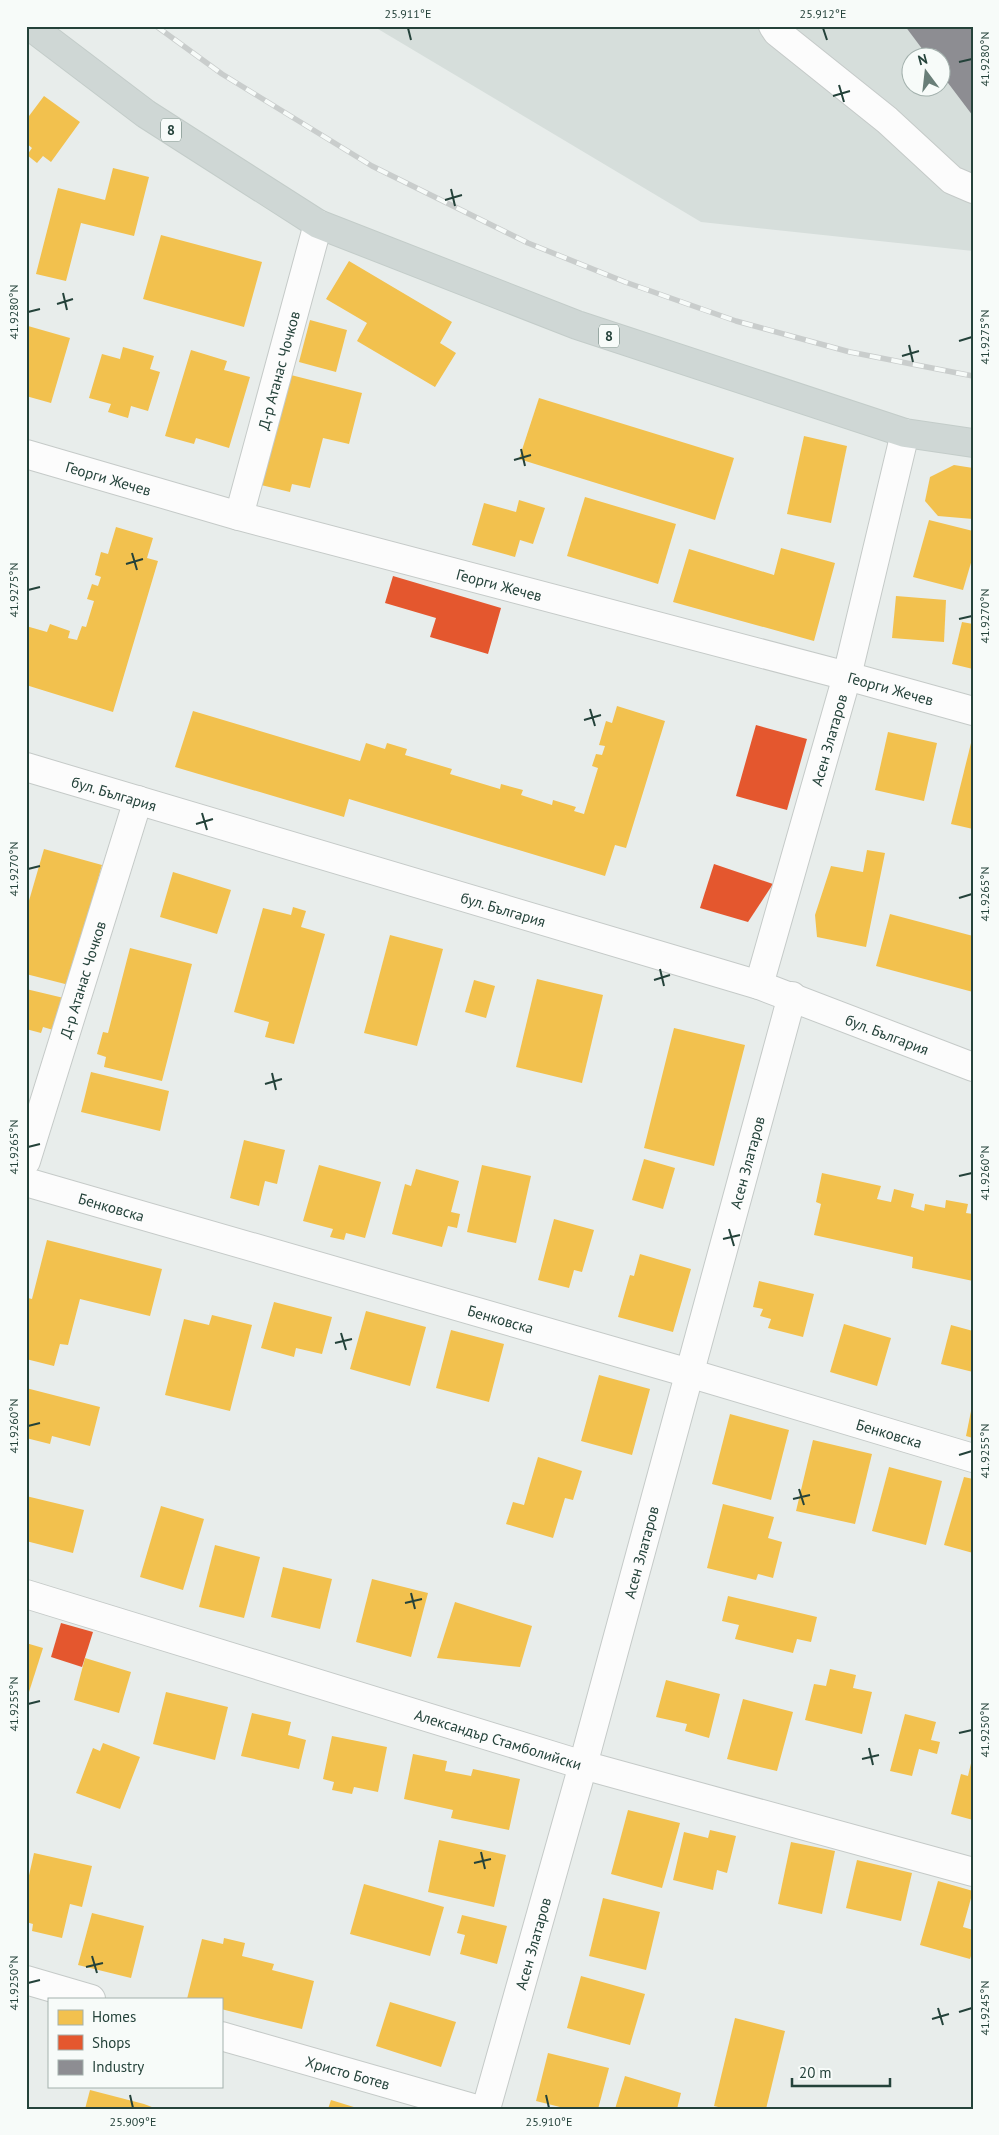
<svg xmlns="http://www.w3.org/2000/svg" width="999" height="2135" viewBox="0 0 999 2135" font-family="'PT Sans',sans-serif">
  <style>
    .built { fill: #d6dedb; fill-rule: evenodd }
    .homes { fill: #f2c14e }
    .shops { fill: #e4572e }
    .industry { fill: #8d8d92 }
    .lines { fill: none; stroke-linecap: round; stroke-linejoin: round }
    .minor-casing { stroke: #c5cac8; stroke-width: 30 }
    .major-casing { stroke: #c3ccc9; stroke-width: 30 }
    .minor { stroke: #fcfcfc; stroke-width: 28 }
    .major { stroke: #cfd7d5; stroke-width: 28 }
    .rail-casing { stroke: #c9cdcc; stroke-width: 5.5 }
    .rail { stroke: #f7fbf9; stroke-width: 4; stroke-dasharray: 11; stroke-linecap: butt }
    .ticks { fill: none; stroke: #24423a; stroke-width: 2 }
    .labels { text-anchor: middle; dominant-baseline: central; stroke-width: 5; stroke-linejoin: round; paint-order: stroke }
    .shield { fill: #f7fbf9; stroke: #637a73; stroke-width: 1 }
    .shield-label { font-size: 14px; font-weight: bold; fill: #24423a }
    .street-label { font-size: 15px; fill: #24423a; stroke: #f7fbf9 }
    .neatline { fill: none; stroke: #24423a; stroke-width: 2 }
    .ticks-label { font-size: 12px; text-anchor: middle; fill: #24423a }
  </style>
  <rect width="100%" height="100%" fill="#e8edeb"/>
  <path class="built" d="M373 26H973V251L701 222ZM912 58H942V88H912Z"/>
  <g class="homes">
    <path d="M44 96 80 122 51 162 43 156 37 163 27 155 32 148 26 143V120Z"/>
    <path d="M113 168 149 177 134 236 81 223 66 281 36 274 58 188 105 200Z"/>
    <path d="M161 235 262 262 244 327 143 299Z"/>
    <path d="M349 261 452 322 440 343 456 353 435 387 357 341 367 323 326 299Z"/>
    <path d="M310 320 347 330 336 372 299 362Z"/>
    <path d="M28 326 70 338 51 403 26 396V332Z"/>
    <path d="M123 347 154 356 150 369 160 372 148 411 131 406 128 418 108 412 111 404 89 398 102 354 120 359Z"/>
    <path d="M191 350 227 361 224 370 250 377 229 448 196 438 194 444 165 436Z"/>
    <path d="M287 374 362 393 349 444 323 438 310 488 292 484 290 492 261 485Z"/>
    <path d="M539 398 734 458 715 520 519 459Z"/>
    <path d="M804 436 847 446 831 523 787 514Z"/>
    <path d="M954 465 973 468V519L938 516 925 501 930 477Z"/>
    <path d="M585 497 676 524 658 584 567 556Z"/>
    <path d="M519 500 545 508 533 544 520 540 515 557 472 545 484 503 516 512Z"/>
    <path d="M929 520 973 531V556L963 590 913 577Z"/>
    <path d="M116 527 153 538 147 558 158 561 113 712 26 685V626L47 632 50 624 70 631 68 638 77 640 82 626 86 627 94 601 87 599 92 584 98 586 101 577 95 575 101 552 108 554Z"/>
    <path d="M781 548 835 563 814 641 673 602 689 549 774 575Z"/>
    <path d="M896 596 946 600 944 642 892 638Z"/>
    <path d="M962 622 973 624V669L952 664Z"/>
    <path d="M617 706 665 721 626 848 615 845 605 876 349 799 344 817 175 767 193 711 360 761 366 743 385 749 387 743 407 749 405 755 452 769 450 774 500 789 501 784 523 790 521 795 552 805 553 800 576 807 574 811 584 814 598 768 592 766 596 754 602 755 605 746 599 745 606 721 612 723Z"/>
    <path d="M888 732 937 743 924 801 875 790Z"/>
    <path d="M972 739H973V829L951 824Z"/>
    <path d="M44 849 102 865 69 985 26 974V911Z"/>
    <path d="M867 850 885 853 866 947 817 937 815 915 831 866 863 872Z"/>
    <path d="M173 872 231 890 217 934 160 917Z"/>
    <path d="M293 907 306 911 301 927 325 934 294 1044 265 1037 269 1022 234 1012 263 908 291 915Z"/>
    <path d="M890 914 973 936V992L876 966Z"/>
    <path d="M390 935 443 949 417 1046 364 1033Z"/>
    <path d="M130 948 192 964 162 1081 104 1067 106 1057 97 1054 103 1032 108 1033Z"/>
    <path d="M537 979 603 995 582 1083 516 1067Z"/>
    <path d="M474 980 495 986 486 1018 465 1012Z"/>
    <path d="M26 989 68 999 60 1032 43 1027 41 1033 26 1029Z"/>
    <path d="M674 1028 745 1045 714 1166 644 1148Z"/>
    <path d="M91 1072 169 1091 160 1131 81 1112Z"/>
    <path d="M244 1140 285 1150 277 1184 265 1181 259 1206 230 1198Z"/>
    <path d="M644 1159 675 1168 663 1209 632 1200Z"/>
    <path d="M319 1165 381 1182 365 1238 346 1233 344 1240 330 1237 333 1229 303 1221Z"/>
    <path d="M482 1165 531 1176 516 1243 467 1232Z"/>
    <path d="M416 1169 459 1181 451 1212 460 1214 457 1228 448 1226 442 1247 392 1234 405 1184 411 1186Z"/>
    <path d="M822 1173 881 1186 877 1199 891 1202 894 1189 914 1194 911 1207 924 1211 925 1204 945 1208 946 1200 968 1204 966 1213 973 1214V1281L912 1268 913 1257 814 1235 821 1204 816 1202Z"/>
    <path d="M554 1219 594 1230 582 1272 574 1270 569 1288 538 1280Z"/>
    <path d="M47 1240 162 1269 150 1316 80 1299 68 1345 60 1344 54 1366 26 1359V1305L28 1298 32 1299Z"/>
    <path d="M640 1254 691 1269 673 1332 618 1317 630 1275 634 1276Z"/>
    <path d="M759 1281 814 1294 803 1337 768 1328 771 1319 760 1316 763 1309 753 1307Z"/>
    <path d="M274 1302 332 1317 322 1354 296 1348 294 1357 261 1348Z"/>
    <path d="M366 1311 426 1327 410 1386 350 1369Z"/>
    <path d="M212 1315 252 1325 230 1411 165 1395 184 1319 209 1325Z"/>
    <path d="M844 1324 891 1338 877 1386 830 1372Z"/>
    <path d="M951 1325 973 1331V1372L941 1364Z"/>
    <path d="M451 1330 504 1344 489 1402 436 1388Z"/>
    <path d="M599 1375 650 1389 632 1455 581 1441Z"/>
    <path d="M26 1388 100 1407 90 1446 52 1436 50 1444 26 1438Z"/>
    <path d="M972 1406 973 1407V1438L966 1436Z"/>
    <path d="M730 1414 789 1430 771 1500 712 1484Z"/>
    <path d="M813 1440 872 1454 855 1524 796 1511Z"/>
    <path d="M538 1457 582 1471 573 1500 565 1498 553 1538 506 1524 513 1502 524 1505Z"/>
    <path d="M889 1467 942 1481 926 1545 872 1531Z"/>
    <path d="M964 1477 973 1479V1553L944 1545Z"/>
    <path d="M26 1496 84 1510 73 1553 26 1541Z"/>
    <path d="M723 1504 774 1517 768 1538 782 1542 773 1578 758 1574 756 1580 707 1568Z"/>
    <path d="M161 1506 204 1519 183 1590 140 1577Z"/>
    <path d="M215 1545 260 1557 244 1618 199 1607Z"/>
    <path d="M283 1567 332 1579 320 1629 271 1617Z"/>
    <path d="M372 1579 428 1593 411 1657 356 1642Z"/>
    <path d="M728 1596 817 1617 811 1642 797 1639 793 1653 735 1639 739 1625 722 1621Z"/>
    <path d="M455 1602 532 1626 520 1667 437 1658Z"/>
    <path d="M26 1643 43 1648 29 1692 26 1691Z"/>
    <path d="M85 1658 131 1672 119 1713 74 1700Z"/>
    <path d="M830 1669 856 1675 853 1688 872 1692 862 1734 805 1720 814 1684 826 1686Z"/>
    <path d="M666 1680 720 1694 709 1738 685 1731 687 1724 656 1717Z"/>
    <path d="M166 1692 228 1707 215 1760 153 1744Z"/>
    <path d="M743 1699 793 1712 777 1771 727 1759Z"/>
    <path d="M252 1713 291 1722 288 1735 306 1740 299 1769 241 1756Z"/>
    <path d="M905 1714 936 1722 931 1740 940 1742 937 1754 919 1749 912 1776 890 1771Z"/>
    <path d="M332 1736 387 1747 378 1792 354 1787 352 1794 332 1790 334 1782 323 1779Z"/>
    <path d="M103 1743 140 1757 120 1809 76 1793 93 1748 100 1751Z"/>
    <path d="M413 1754 447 1761 445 1771 471 1776 473 1769 520 1779 509 1830 451 1818 453 1810 404 1799Z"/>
    <path d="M972 1759 973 1760V1820L951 1814 961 1774 968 1776Z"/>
    <path d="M628 1810 680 1823 662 1888 611 1874Z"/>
    <path d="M710 1830 736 1836 727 1873 717 1870 713 1890 673 1880 684 1832 708 1838Z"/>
    <path d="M439 1840 506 1855 494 1907 428 1892Z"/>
    <path d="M791 1842 835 1851 822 1914 778 1904Z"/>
    <path d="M34 1853 92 1866 82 1907 70 1904 62 1938 32 1931 33 1924 26 1922V1889Z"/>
    <path d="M857 1860 912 1873 901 1921 846 1908Z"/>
    <path d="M938 1881 973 1891 963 1927 973 1930V1950L970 1959 920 1945Z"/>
    <path d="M364 1884 444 1907 430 1956 350 1934Z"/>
    <path d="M603 1898 660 1912 646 1970 589 1956Z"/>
    <path d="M92 1913 144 1926 131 1978 78 1965Z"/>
    <path d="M462 1915 507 1926 497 1964 460 1954 465 1935 457 1933Z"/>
    <path d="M224 1938 245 1943 242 1956 274 1964 272 1970 314 1981 302 2029 221 2009V1999H187L202 1939 223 1944Z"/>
    <path d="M581 1976 645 1994 630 2045 567 2028Z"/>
    <path d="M390 2002 456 2022 441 2067 376 2046Z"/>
    <path d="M735 2018 785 2031 766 2109H727L714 2106Z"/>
    <path d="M548 2053 609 2068 598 2109H568L536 2101Z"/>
    <path d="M625 2076 681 2093 677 2109H615Z"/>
    <path d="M90 2090 144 2104 157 2109H85Z"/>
    <path d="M331 2100 357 2108V2109H328Z"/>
  </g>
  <g class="shops">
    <path d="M393 576 501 608 488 654 430 637 436 618 385 603Z"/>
    <path d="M756 725 807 739 787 810 736 796Z"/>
    <path d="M714 864 773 884 748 922 700 908Z"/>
    <path d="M61 1623 93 1632 82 1667 51 1657Z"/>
  </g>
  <path class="industry" d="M905 26H973V116L942 75V58H929Z"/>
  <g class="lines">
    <defs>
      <g id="minor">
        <path d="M773 26 777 32 887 120 952 180 973 189"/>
        <path id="s1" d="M26 454 239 516 847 676 973 711"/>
        <path id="s2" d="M239 516 318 224"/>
        <path id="s3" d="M26 767 759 985 973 1067"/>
        <path id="s4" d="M759 985 847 676 905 433"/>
        <path id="s5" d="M26 1161 138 800"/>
        <path id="s6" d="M26 1182 689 1373 973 1458"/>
        <path id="s7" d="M26 1594 583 1765 973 1872"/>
        <path d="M26 1980 91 1999"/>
        <path id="s8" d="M221 2036 476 2109"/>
        <path id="s9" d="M486 2109 583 1765 792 996"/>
      </g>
      <path id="major" d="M30 26 146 114 318 224 577 325 905 433 973 443"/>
    </defs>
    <use href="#minor" class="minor-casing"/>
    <use href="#major" class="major-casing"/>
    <use href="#minor" class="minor"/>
    <use href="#major" class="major"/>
    <defs>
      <path id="rail" d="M156 26 222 74 372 166 528 243 625 282 736 321 850 352 973 376"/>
    </defs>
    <use href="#rail" class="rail-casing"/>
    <use href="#rail" class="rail"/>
  </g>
  <path class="ticks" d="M408 28 411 40M823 28 827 40M959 62 972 59M839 85 844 102M833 96 850 91M451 189 455 206M445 200 462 195M63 293 67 310M57 304 73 299M28 312 40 309M959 341 972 337M909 345 913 362M902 356 919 351M521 449 525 466M514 460 531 455M132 553 137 570M126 564 143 559M28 590 40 587M959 619 972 616M590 709 595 726M584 720 601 715M202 813 207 830M196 824 213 819M28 869 40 866M959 898 972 894M660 969 664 986M654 980 670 975M272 1073 276 1090M265 1084 282 1079M28 1147 40 1144M959 1176 972 1173M729 1229 734 1246M723 1239 740 1235M341 1333 346 1350M335 1343 352 1339M28 1426 40 1423M959 1455 972 1451M799 1489 804 1505M793 1499 810 1495M411 1593 415 1609M405 1603 422 1599M28 1704 40 1701M959 1733 972 1730M869 1748 873 1765M862 1759 879 1755M481 1852 485 1869M474 1863 491 1859M92 1956 97 1973M86 1967 103 1963M28 1983 40 1980M938 2008 943 2025M959 2012 972 2008M932 2019 949 2014M130 2095 133 2108M546 2095 549 2108"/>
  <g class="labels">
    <g class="shield">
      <rect x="161" y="118.5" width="20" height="23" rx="4"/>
      <rect x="599" y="324.5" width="20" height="23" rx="4"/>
    </g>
    <g class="shield-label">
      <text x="171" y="130">8</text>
      <text x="609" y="336">8</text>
    </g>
    <g class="street-label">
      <text stroke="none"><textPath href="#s2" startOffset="151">Д-р Атанас Чочков</textPath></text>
      <text stroke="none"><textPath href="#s1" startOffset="86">Георги Жечев</textPath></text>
      <text stroke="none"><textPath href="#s1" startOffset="491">Георги Жечев</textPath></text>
      <text stroke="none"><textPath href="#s1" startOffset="896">Георги Жечев</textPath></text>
      <text stroke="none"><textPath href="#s4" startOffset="255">Асен Златаров</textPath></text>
      <text stroke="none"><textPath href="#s3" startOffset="92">бул. България</textPath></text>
      <text stroke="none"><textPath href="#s3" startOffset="498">бул. България</textPath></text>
      <text stroke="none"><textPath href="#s5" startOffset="190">Д-р Атанас Чочков</textPath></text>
      <text stroke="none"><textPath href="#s3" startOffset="902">бул. България</textPath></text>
      <text stroke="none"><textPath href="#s9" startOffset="982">Асен Златаров</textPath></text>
      <text stroke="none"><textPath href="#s6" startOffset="89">Бенковска</textPath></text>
      <text stroke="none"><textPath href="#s6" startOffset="494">Бенковска</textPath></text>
      <text stroke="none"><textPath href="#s6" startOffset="899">Бенковска</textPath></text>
      <text stroke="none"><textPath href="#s9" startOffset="578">Асен Златаров</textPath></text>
      <text stroke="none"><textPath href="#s7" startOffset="494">Александър Стамболийски</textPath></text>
      <text stroke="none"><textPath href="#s9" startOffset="172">Асен Златаров</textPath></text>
      <text stroke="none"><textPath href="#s8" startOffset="132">Христо Ботев</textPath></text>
    </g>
  </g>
  <rect width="999" height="2135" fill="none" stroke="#f7fbf9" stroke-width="55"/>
  <rect x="48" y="1998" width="175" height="90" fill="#f7fbf9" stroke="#a3b1ad"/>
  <rect x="58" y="2010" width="25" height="15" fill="#f2c14e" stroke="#a3b1ad"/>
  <text x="92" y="2022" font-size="15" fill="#24423a">Homes</text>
  <rect x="58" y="2035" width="25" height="15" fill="#e4572e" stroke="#a3b1ad"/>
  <text x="92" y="2048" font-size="15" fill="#24423a">Shops</text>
  <rect x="58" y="2060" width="25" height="15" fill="#8d8d92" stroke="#a3b1ad"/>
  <text x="92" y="2072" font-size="15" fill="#24423a">Industry</text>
  <g transform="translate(926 72) rotate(345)"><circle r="24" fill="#f7fbf9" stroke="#a3b1ad"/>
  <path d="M0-4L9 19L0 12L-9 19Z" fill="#697e78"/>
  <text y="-8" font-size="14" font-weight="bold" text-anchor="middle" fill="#24423a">N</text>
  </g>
  <path d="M792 2078v8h98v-8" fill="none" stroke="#24423a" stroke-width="2.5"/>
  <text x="799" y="2078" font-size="15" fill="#24423a" stroke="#f7fbf9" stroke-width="4" paint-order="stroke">20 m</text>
  <rect x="28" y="28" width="944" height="2080" class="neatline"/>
  <g class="ticks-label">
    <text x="408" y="18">25.911°E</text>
    <text x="823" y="18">25.912°E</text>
    <text transform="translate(985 59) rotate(-90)" y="4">41.9280°N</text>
    <text transform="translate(14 312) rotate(-90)" y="4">41.9280°N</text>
    <text transform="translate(985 337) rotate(-90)" y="4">41.9275°N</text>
    <text transform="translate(14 590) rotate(-90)" y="4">41.9275°N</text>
    <text transform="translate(985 616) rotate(-90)" y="4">41.9270°N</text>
    <text transform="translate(14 869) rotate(-90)" y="4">41.9270°N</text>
    <text transform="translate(985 894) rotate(-90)" y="4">41.9265°N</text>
    <text transform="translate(14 1147) rotate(-90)" y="4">41.9265°N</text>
    <text transform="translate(985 1173) rotate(-90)" y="4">41.9260°N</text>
    <text transform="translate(14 1426) rotate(-90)" y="4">41.9260°N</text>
    <text transform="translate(985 1451) rotate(-90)" y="4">41.9255°N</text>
    <text transform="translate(14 1704) rotate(-90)" y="4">41.9255°N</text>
    <text transform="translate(985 1730) rotate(-90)" y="4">41.9250°N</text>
    <text transform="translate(14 1983) rotate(-90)" y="4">41.9250°N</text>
    <text transform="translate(985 2008) rotate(-90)" y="4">41.9245°N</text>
    <text x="133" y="2126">25.909°E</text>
    <text x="549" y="2126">25.910°E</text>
  </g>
</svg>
